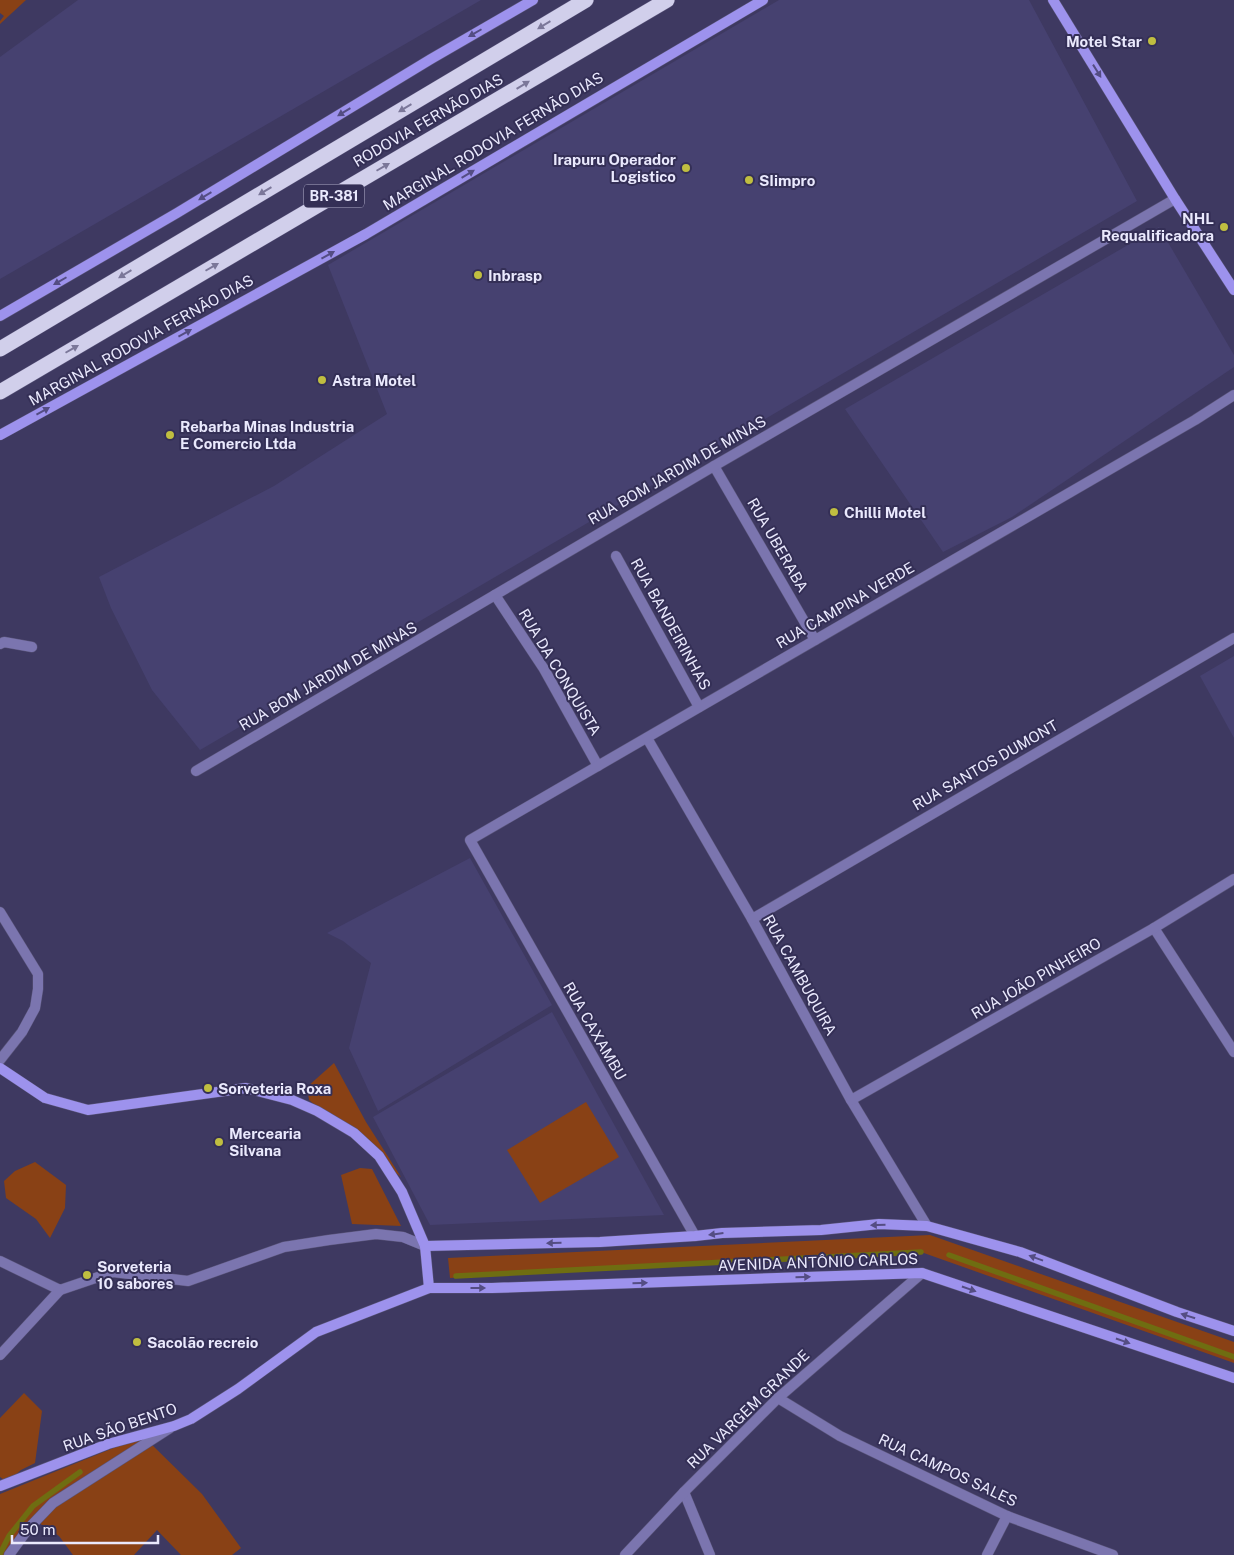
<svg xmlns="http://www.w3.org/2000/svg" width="1234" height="1555" viewBox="0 0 1234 1555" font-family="'Public Sans',sans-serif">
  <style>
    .built { fill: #464170 }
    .green { fill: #894115 }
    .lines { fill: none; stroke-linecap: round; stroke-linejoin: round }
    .stream { stroke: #6f6d11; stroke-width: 5.5 }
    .street-casing { stroke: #5a557a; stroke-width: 11 }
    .secondary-casing { stroke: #5a557a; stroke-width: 11 }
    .highway-casing { stroke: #5a557a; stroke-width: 16 }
    .street { stroke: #7b75af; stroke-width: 10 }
    .secondary { stroke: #9d92ed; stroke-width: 10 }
    .highway { stroke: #d1cfeb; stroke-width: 15 }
    .oneway { fill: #7b7799 }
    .oneway2 { fill: #544d83 }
    .poi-dot { fill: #c0be40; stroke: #342f56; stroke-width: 2 }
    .labels { text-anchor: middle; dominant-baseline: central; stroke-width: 4; stroke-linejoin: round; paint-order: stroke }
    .shield { fill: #342f56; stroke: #b3b1cb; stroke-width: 1 }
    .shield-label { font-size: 14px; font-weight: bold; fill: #eae9fd }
    .poi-label { font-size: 15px; font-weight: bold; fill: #eae9fd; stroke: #342f56; text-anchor: start }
    .street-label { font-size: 15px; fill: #eae9fd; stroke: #342f56 }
  </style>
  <rect width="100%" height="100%" fill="#3e3961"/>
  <g class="built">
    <path d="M78 0H481L0 279V57Z"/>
    <path d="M779 0H1029L1137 201 200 750 152 690 111 608 99 577 274 486 387 414 328 265Z"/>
    <path d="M1159 227 1234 355V367L1012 517 943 552 845 409Z"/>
    <path d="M1234 656V738L1200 676Z"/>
    <path d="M470 858 552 1005 378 1111 349 1048 371 963 343 941 327 933Z"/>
    <path d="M552 1012 664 1215 430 1225 373 1117Z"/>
  </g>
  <g class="green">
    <path d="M0 0H26L0 24V21L4 16 0 13Z"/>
    <path d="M334 1063 366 1122 401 1177 309 1100 307 1087Z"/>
    <path d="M586 1102 619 1157 540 1203 507 1150Z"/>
    <path d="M35 1162 66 1185 65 1208 50 1238 36 1219 6 1198 4 1181 15 1171Z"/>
    <path d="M360 1168 372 1169 401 1226 352 1224 341 1175Z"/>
    <path d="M930 1235 1234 1342V1363L921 1252 450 1278 448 1258Z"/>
    <path d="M24 1393 42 1411 35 1463 21 1470 7 1482 0 1477V1418Z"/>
    <path d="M143 1436 202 1494 241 1548 232 1555H181L157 1530 134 1555H73L59 1536 36 1521 10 1555H0V1494Z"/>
  </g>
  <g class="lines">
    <g class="stream">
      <path d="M949 1255 1234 1357"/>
      <path d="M456 1276 921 1252"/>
      <path d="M0 1554 9 1536 33 1506 80 1472"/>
    </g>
    <defs>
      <g id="street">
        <path d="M714 466 815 640"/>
        <path d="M616 556 699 707"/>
        <path d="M495 595 544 669 598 766"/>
        <path d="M0 644 4 642 32 647"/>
        <path d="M647 738 752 919 851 1100 927 1226"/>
        <path d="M196 771 714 466 1175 199"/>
        <path d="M0 912 38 974V989L35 1008 22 1032 0 1060"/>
        <path d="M752 919 1234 638"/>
        <path d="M1154 928 1234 1052"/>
        <path d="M851 1100 1154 928 1234 879"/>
        <path d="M695 1236 470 840 1195 420 1234 395"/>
        <path d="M0 1261 60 1290 113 1272 188 1281 284 1247 329 1240 376 1234 403 1237 425 1246"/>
        <path d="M0 1355 60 1290"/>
        <path d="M778 1398 840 1436 1007 1516 1113 1555"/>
        <path d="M684 1492 710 1555"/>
        <path d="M9 1555 28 1529 53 1503 170 1428"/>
        <path d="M625 1555 684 1492 778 1398 922 1273"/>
        <path d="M987 1555 1007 1516"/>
      </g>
      <g id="secondary">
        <path d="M1053 0 1175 199 1234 290"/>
        <path d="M0 316 177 213 431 59 533 0"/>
        <path d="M0 435 366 234 763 0"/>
        <path d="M0 1068 45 1098 88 1110 246 1088 292 1100 317 1111 354 1133 379 1156 402 1192 425 1246 429 1288"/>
        <path d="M425 1246 600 1242 695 1236 722 1233 821 1230 879 1224 927 1226 1020 1252 1177 1312 1234 1331"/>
        <path d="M0 1486 108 1444 174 1426 191 1419 238 1389 316 1332 429 1288H492L922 1273 1234 1378"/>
      </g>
      <g id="highway">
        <path d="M0 349 586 0"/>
        <path d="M0 392 667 0"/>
      </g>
    </defs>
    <use href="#street" class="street-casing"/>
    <use href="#secondary" class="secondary-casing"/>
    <use href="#highway" class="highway-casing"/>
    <use href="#street" class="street"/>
    <use href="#secondary" class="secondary"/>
    <use href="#highway" class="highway"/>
  </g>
  <defs><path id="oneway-solid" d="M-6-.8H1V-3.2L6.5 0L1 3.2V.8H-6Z" transform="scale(1.25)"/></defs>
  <g class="oneway">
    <use href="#oneway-solid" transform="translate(544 25) rotate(149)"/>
    <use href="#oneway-solid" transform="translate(523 85) rotate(-31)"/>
    <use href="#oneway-solid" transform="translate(405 108) rotate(149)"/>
    <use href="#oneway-solid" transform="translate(383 167) rotate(-30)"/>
    <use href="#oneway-solid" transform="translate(265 191) rotate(149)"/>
    <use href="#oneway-solid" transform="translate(212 267) rotate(-30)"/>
    <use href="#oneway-solid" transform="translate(125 274) rotate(149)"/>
    <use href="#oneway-solid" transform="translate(72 349) rotate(-30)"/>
  </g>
  <g class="oneway2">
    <use href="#oneway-solid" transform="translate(475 33) rotate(150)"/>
    <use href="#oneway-solid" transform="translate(1097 71) rotate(58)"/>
    <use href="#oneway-solid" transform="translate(344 112) rotate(149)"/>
    <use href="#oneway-solid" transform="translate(468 174) rotate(-31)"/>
    <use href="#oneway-solid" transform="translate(205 196) rotate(149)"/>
    <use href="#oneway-solid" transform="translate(328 255) rotate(-29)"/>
    <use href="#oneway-solid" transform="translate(60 281) rotate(150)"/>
    <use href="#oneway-solid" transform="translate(185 333) rotate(-29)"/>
    <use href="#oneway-solid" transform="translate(43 411) rotate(-29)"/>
    <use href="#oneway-solid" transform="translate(878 1225) rotate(178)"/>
    <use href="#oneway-solid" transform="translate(716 1234) rotate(173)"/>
    <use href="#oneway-solid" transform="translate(554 1243) rotate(179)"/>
    <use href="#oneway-solid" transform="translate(1036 1258) rotate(-160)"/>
    <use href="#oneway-solid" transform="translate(803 1277) rotate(-2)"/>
    <use href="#oneway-solid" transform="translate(640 1283) rotate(-2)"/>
    <use href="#oneway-solid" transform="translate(478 1288)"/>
    <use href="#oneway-solid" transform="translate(969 1289) rotate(19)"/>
    <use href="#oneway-solid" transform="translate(1188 1316) rotate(-162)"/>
    <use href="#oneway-solid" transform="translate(1123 1341) rotate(19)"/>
  </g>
  <g class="poi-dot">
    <circle cx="1152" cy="41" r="5"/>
    <circle cx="686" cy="168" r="5"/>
    <circle cx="749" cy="180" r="5"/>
    <circle cx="1224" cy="227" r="5"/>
    <circle cx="478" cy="275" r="5"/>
    <circle cx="322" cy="380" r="5"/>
    <circle cx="170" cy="435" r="5"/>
    <circle cx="834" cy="512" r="5"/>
    <circle cx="208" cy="1088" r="5"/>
    <circle cx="219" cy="1142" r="5"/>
    <circle cx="87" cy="1275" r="5"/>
    <circle cx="137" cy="1342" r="5"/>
  </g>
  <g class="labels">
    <rect class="shield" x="304" y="184.5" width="60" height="23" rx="4"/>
    <g class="shield-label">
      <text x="334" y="196">BR-381</text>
    </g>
    <g class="poi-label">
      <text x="1142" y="41" text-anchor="end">Motel Star</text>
      <text x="676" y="159" text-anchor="end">Irapuru Operador<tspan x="676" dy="17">Logistico</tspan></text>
      <text x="759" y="180">SIimpro</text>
      <text x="1214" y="218" text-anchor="end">NHL<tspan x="1214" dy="17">Requalificadora</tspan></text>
      <text x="488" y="275">Inbrasp</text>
      <text x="332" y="380">Astra Motel</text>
      <text x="180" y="426">Rebarba Minas Industria<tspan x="180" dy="17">E Comercio Ltda</tspan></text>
      <text x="844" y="512">Chilli Motel</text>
      <text x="218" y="1088">Sorveteria Roxa</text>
      <text x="229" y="1133">Mercearia<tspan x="229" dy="17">Silvana</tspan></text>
      <text x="97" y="1266">Sorveteria<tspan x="97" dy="17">10 sabores</tspan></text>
      <text x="147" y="1342">Sacolão recreio</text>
    </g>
    <g class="street-label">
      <text transform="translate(428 120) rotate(-30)">RODOVIA FERNÃO DIAS</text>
      <text transform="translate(493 141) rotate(-31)">MARGINAL RODOVIA FERNÃO DIAS</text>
      <text transform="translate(141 340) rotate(-29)">MARGINAL RODOVIA FERNÃO DIAS</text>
      <text transform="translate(677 470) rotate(-30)">RUA BOM JARDIM DE MINAS</text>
      <text transform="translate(778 545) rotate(60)">RUA UBERABA</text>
      <text transform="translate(845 605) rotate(-30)">RUA CAMPINA VERDE</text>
      <text transform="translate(671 624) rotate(61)">RUA BANDEIRINHAS</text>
      <text transform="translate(560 672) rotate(59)">RUA DA CONQUISTA</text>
      <text transform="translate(328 676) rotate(-30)">RUA BOM JARDIM DE MINAS</text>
      <text transform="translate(985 765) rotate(-30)">RUA SANTOS DUMONT</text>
      <text transform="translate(800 975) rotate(61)">RUA CAMBUQUIRA</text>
      <text transform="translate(1036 978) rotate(-30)">RUA JOÃO PINHEIRO</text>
      <text transform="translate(595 1031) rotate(60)">RUA CAXAMBU</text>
      <text transform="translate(818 1262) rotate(-2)">AVENIDA ANTÔNIO CARLOS</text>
      <text transform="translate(748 1409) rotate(-44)">RUA VARGEM GRANDE</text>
      <text transform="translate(120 1427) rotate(-19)">RUA SÃO BENTO</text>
      <text transform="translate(948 1470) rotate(25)">RUA CAMPOS SALES</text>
    </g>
  </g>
  <path d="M12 1535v8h146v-8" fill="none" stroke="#eae9fd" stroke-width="2.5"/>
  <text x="20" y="1535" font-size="15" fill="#eae9fd" stroke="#342f56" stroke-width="4" paint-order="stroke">50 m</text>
</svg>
